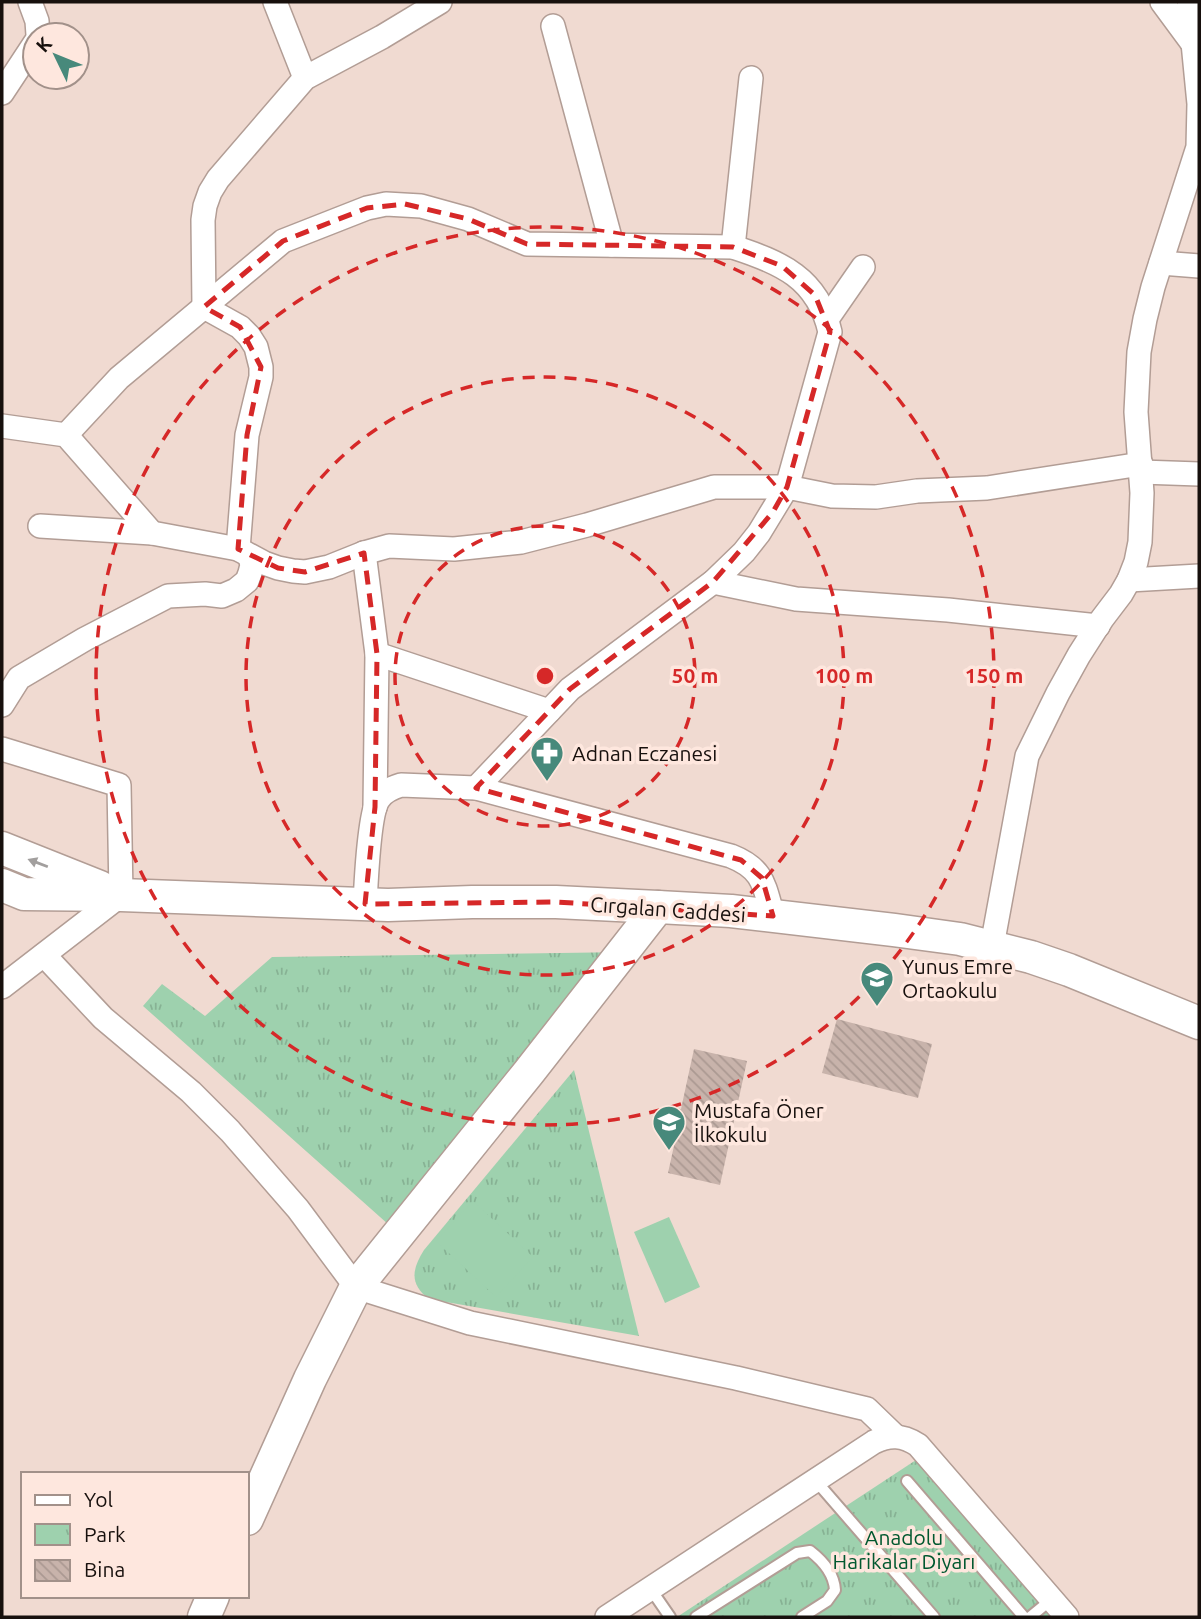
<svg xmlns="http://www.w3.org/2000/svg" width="1201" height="1619" viewBox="0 0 1201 1619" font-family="Ubuntu,sans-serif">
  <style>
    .park { fill: url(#park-tufts) }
    .pitch { fill: #9ed1ae }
    .building { fill: url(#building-back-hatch) }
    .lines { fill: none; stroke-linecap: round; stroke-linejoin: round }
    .lane-casing { stroke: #b29d95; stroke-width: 14 }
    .street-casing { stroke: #b29d95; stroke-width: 26 }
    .secondary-casing { stroke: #b29d95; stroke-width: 35 }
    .lane { stroke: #fff; stroke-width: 10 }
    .street { stroke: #fff; stroke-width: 23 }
    .secondary { stroke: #fff; stroke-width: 32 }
    .oneway { fill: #a29f9e }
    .marked { fill: none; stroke: #d62828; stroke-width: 5; stroke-dasharray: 14 9; stroke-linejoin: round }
    .ring { fill: none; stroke: #d62828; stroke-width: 3.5; stroke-dasharray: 12 9 }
    .labels { text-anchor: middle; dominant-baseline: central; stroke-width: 7; stroke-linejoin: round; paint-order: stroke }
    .poi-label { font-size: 21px; fill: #17100d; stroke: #fee7de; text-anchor: start }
    .street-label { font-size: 21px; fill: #17100d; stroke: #fee7de }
    .park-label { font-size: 21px; fill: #01582f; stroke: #fee7de }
    .centre { fill: #d62828; stroke: #fee7de; stroke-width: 3.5 }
    .ring-label { font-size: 21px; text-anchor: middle; font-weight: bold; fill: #d62828; stroke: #fee7de; stroke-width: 7; stroke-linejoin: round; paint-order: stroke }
  </style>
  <defs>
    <pattern id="park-tufts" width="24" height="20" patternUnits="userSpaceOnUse" patternTransform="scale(1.75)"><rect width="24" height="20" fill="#9ed1ae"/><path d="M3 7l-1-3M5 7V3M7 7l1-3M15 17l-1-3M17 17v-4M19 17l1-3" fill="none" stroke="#87b294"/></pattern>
    <pattern id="building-back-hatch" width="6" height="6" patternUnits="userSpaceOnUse" patternTransform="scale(1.75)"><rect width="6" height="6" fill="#c8b3ab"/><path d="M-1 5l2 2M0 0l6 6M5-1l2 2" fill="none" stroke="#ab9992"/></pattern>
  </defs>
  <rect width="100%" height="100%" fill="#f0dad1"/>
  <g class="park">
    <path d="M627 952 398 1233 143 1006 162 984 205 1016 272 957Z"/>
    <path d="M574 1070 639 1336 429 1299C409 1284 412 1269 424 1250Z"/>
    <path d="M916 1460 1057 1617H677Z"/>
  </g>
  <g class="pitch">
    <path d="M473 1201 533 1257 496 1297 436 1241Z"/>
    <path d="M669 1217 700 1287 665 1303 634 1232Z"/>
  </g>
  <g class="building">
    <path d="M837 1019 932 1044 918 1098 822 1073Z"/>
    <path d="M694 1049 747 1061 720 1185 668 1173 677 1132 667 1130 672 1107 681 1109Z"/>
  </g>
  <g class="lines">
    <defs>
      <g id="lane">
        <path d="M816 1481 934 1617"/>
        <path d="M907 1481 1024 1617"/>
        <path d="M650 1588 670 1617"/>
        <path d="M696 1617 797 1553 810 1551C823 1561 834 1574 835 1590L827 1601 802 1617"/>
        <path d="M1030 1617 1052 1599"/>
      </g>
      <g id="street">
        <path d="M30 2 37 21 38 35"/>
        <path d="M275 2 305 78"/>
        <path d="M1162 2 1193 44"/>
        <path d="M553 26 612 245"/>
        <path d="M2 93 35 43"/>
        <path d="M733 247 751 78"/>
        <path d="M1161 263 1199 266"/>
        <path d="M827 319 863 267"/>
        <path d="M2 426 66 435 152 533 238 549 264 563 278 568 293 571 305 572 329 567 364 553 389 546 454 549 521 542 587 525 714 487H787L832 496 876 497 917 491 987 488 1141 464"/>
        <path d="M66 435 119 378 283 241 367 208 386 204 421 206 468 219 527 244 733 247C780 262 818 278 830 332L787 487 759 533 744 552 713 582 570 689 476 788"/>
        <path d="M1141 472 1199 474"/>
        <path d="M40 526 152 533"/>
        <path d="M238 549 247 435 261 377V367L256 347 249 336 240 327 204 307 203 220 205 206 210 192 218 179 305 78 382 37 440 2"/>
        <path d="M364 553 377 654 375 807"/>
        <path d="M1129 580 1199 576"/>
        <path d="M713 582 796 599 948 610 1098 626"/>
        <path d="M377 654 549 711"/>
        <path d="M2 705 19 678 85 639 168 596 205 594 222 596 236 590 247 581 250 573 252 565 250 557"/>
        <path d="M2 749 119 785 121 895 2 987"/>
        <path d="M365 904C366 883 369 815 378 800 383 792 391 788 401 785L476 788 731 856C764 869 764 886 773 916"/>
        <path d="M992 946 1027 756 1058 693 1079 655 1102 619 1121 594 1129 580 1136 562 1140 542 1142 493 1136 412 1139 352 1145 319 1153 287 1198 147 1199 104 1189 2"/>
        <path d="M44 955 103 1018 191 1092 230 1131 298 1209 356 1287 470 1323 736 1378 867 1409 895 1436"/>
        <path d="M607 1617 874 1442C890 1434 903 1435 918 1445L1067 1617"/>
      </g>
      <g id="secondary">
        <path d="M2 848 100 887"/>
        <path d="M2 885 24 894 121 895 388 905 472 902H556L658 907 731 911 894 930 960 939 1031 957 1069 970 1199 1023"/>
        <path d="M247 1519 310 1379 356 1287 529 1072 658 907"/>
        <path d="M204 1617 213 1596"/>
      </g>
    </defs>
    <use href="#lane" class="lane-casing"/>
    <use href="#street" class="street-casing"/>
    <use href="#secondary" class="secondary-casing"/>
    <use href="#lane" class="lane"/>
    <use href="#street" class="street"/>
    <use href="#secondary" class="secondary"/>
  </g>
  <defs><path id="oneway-solid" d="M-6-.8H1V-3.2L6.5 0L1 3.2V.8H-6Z" transform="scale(1.75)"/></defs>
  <use class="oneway" href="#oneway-solid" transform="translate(38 863) rotate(-159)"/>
  <path class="marked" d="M405 204 468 219 527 244 733 247 782 266 815 295 830 332 787 487 773 512 713 582 570 689 476 788 741 860 762 878 773 916 556 902 365 904 375 807 377 654 364 553 305 572 278 568 238 549 247 435 261 367 240 327 204 307 283 241 367 208Z"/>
  <g class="ring">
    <circle cx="545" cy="676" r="150"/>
    <circle cx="545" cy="676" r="299"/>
    <circle cx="545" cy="676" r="449"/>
  </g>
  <defs>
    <symbol id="pharmacy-pin" viewBox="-11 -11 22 30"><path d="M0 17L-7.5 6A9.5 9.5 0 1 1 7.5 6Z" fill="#47897b" stroke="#fee7de"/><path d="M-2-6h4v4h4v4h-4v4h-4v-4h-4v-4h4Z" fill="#fff"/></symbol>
    <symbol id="school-pin" viewBox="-11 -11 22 30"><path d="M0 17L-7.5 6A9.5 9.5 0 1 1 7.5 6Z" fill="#47897b" stroke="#fee7de"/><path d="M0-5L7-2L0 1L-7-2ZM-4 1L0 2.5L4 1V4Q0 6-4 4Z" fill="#fff"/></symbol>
  </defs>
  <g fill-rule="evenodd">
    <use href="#pharmacy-pin" x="528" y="734" width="38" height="52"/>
    <use href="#school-pin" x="858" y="959" width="38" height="52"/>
    <use href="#school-pin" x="650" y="1103" width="38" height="52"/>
  </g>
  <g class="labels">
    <g class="poi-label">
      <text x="572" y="753">Adnan Eczanesi</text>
      <text x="902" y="966">Yunus Emre<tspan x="902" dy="24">Ortaokulu</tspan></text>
      <text x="694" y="1110">Mustafa Öner<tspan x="694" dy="24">İlkokulu</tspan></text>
    </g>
    <g class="street-label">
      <text transform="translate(668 909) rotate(4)">Cırgalan Caddesi</text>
    </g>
    <g class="park-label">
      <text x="904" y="1537">Anadolu<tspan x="904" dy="24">Harikalar Diyarı</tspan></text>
    </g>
  </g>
  <circle cx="545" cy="676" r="10" class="centre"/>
  <g class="ring-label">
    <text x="695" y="683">50 m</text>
    <text x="844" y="683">100 m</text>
    <text x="994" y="683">150 m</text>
  </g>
  <rect width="1201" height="1619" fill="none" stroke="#17100d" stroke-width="7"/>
  <rect x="21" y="1472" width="228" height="126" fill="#fee7de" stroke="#a2918a" stroke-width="2"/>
  <rect x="35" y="1495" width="35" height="10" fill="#ffffff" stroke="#a2918a" stroke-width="2"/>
  <text x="84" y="1507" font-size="21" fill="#17100d">Yol</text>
  <rect x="35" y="1524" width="35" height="21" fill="url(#park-tufts)" stroke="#a2918a" stroke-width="2"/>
  <text x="84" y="1542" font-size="21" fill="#17100d">Park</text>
  <rect x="35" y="1560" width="35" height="21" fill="url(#building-back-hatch)" stroke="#a2918a" stroke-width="2"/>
  <text x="84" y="1577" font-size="21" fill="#17100d">Bina</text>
  <g transform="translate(56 56) rotate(313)"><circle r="33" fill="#fee7de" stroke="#a2918a" stroke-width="2"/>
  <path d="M0-5L12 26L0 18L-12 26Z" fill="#47897b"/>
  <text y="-10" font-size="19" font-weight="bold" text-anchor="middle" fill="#17100d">K</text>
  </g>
</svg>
